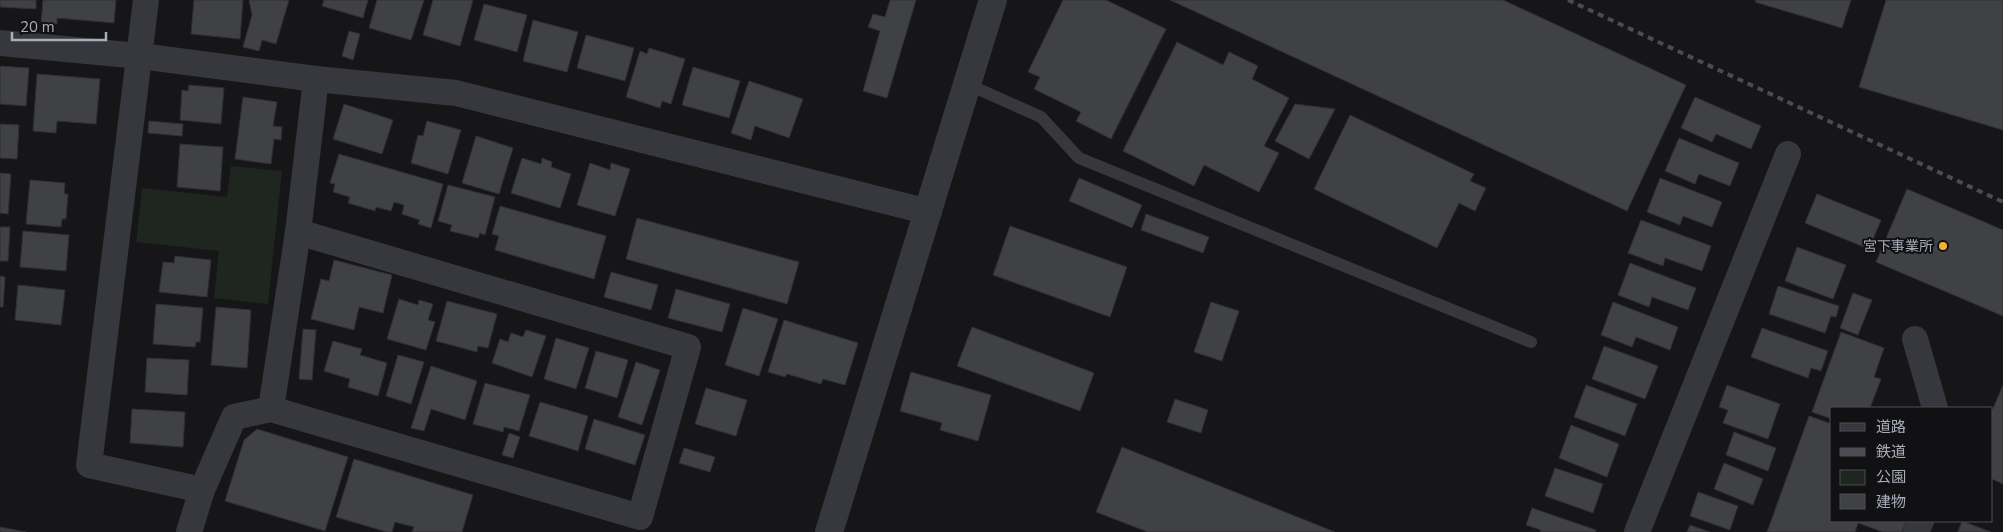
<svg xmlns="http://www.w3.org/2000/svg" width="2003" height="532" font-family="'Nunito Sans','Noto Sans JP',sans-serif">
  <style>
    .green { fill: #1e261f }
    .building { fill: #404145; stroke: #303034 }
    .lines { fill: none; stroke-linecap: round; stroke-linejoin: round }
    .service { stroke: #37383d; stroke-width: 12 }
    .minor { stroke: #37383d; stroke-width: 26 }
    .tertiary { stroke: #37383d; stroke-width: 28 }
    .rail { stroke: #4a4c52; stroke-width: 4; stroke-dasharray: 6 5; stroke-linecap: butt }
    .poi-dot { fill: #f2b134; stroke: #111113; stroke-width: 2 }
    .labels { text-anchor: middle; stroke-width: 4; stroke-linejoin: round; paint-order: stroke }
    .poi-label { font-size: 14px; fill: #a8adb8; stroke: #111113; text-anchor: end }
  </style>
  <rect width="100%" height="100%" fill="#161618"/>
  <path class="green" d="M231 166 282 171 268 304 214 298 219 251 136 242 142 188 227 197Z"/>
  <g class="building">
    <path d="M0 0H36V9L0 7Z"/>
    <path d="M43 0H116L114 23 57 18V24L41 23Z"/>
    <path d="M194 0H243L240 39 191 34Z"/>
    <path d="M249 0H289L276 44 262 40 259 51 243 47 252 15Z"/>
    <path d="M324 0H368L363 18 322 6Z"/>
    <path d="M377 0H424L411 40 369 28Z"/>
    <path d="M433 0H473L460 46 423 35Z"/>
    <path d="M890 0H916L887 98 863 91 880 31 868 27 873 14 885 17Z"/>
    <path d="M1063 0H1106L1166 29 1111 139 1076 121 1081 112 1034 89 1040 77 1028 72Z"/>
    <path d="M1170 0H1503L1686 85 1627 211Z"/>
    <path d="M1756 0H1851L1842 28 1755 2Z"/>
    <path d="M1886 0H2003V130L1859 87Z"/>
    <path d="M484 4 527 15 517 52 474 40Z"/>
    <path d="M533 20 578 32 567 72 523 61Z"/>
    <path d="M349 31 360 34 353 60 342 56Z"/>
    <path d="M586 35 634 48 625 81 577 68Z"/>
    <path d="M1177 42 1223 65 1229 52 1258 66 1252 79 1289 98 1264 146 1279 153 1259 192 1204 165 1194 186 1123 151Z"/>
    <path d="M649 48 685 59 671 104 662 101 660 108 626 97 640 51 647 54Z"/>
    <path d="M0 66 29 68 26 106 0 104Z"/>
    <path d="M693 67 740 81 729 118 682 105Z"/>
    <path d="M37 74 100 79 96 124 57 121 56 133 33 131Z"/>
    <path d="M749 81 803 99 789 138 755 126 751 140 731 133Z"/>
    <path d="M189 85 224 88 221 124 180 120 182 90 188 91Z"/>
    <path d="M243 97 277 102 273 126 282 127 281 140 274 139 271 164 235 159Z"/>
    <path d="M1695 97 1761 126 1751 149 1716 134 1712 142 1681 128Z"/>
    <path d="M344 104 393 120 382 154 333 139Z"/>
    <path d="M1295 104 1335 109 1309 159 1275 141Z"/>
    <path d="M1350 115 1474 174 1470 181 1486 188 1475 211 1459 203 1437 248 1314 189Z"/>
    <path d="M149 121 183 124 182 136 148 133Z"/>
    <path d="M427 121 461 130 448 174 411 163 418 135 423 136Z"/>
    <path d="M0 124 19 125 17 159 0 158Z"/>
    <path d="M476 136 513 148 499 194 462 183Z"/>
    <path d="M1679 138 1739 163 1730 186 1699 174 1695 184 1665 171Z"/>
    <path d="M180 144 223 147 220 191 177 187Z"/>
    <path d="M339 154 443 184 431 228 418 224 420 220 402 214 404 205 394 202 391 211 376 207 375 211 348 203 350 197 333 192 335 184 330 183Z"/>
    <path d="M522 158 541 164 542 158 552 162 551 167 571 174 560 208 511 193Z"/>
    <path d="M590 163 610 170 611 163 630 169 615 216 577 205Z"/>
    <path d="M0 173 11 174 8 214 0 213Z"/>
    <path d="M1079 178 1142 205 1132 228 1069 201Z"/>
    <path d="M1660 178 1722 202 1712 227 1683 216 1680 225 1647 212Z"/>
    <path d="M30 180 65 183 64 194H68L66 219H62L61 227 26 224Z"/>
    <path d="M448 185 495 197 485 235 480 233 478 238 450 231 452 225 438 221Z"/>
    <path d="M1907 189 2003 230V316L1876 262Z"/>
    <path d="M1817 194 1881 220 1869 249 1805 223Z"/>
    <path d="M500 206 606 236 594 279 495 250 499 236 492 234Z"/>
    <path d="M1146 214 1209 237 1203 253 1141 230Z"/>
    <path d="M637 218 799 262 787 304 626 259Z"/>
    <path d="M1641 220 1711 246 1702 271 1665 258 1663 266 1628 253Z"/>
    <path d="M1010 226 1127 267 1110 317 993 275Z"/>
    <path d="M0 227H10L8 261H0Z"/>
    <path d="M23 231 69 235 66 271 20 267Z"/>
    <path d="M1797 247 1846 265 1833 299 1785 281Z"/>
    <path d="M175 256 211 260 207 297 159 292 163 262 174 263Z"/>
    <path d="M334 260 392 275 383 313 359 307 354 330 311 319 321 279 329 281Z"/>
    <path d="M1630 263 1696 288 1688 310 1652 297 1649 307 1618 295Z"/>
    <path d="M611 272 658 285 651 310 604 297Z"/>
    <path d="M0 276 5 277 3 307H0Z"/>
    <path d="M18 285 65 290 61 325 15 320Z"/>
    <path d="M1778 286 1839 306 1836 317 1831 316 1825 333 1769 314Z"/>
    <path d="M676 289 730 304 722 332 668 318Z"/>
    <path d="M1853 293 1872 300 1858 335 1840 328Z"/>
    <path d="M399 299 418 305 419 300 433 304 428 320 435 322 426 350 387 339Z"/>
    <path d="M447 301 497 314 488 348 478 346 477 352 436 341Z"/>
    <path d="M1211 302 1239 311 1222 361 1194 352Z"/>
    <path d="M1613 302 1678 327 1670 350 1636 337 1632 347 1601 335Z"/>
    <path d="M156 304 203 308 200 342H196L195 347 153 344Z"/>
    <path d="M216 307 251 310 247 368 211 365Z"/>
    <path d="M743 308 778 319 759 376 725 365Z"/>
    <path d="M784 320 858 343 845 385 823 379 821 384 787 374 785 377 768 372Z"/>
    <path d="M972 327 1094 373 1080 411 957 366Z"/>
    <path d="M1762 328 1828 351 1821 371 1811 368 1808 378 1751 357Z"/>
    <path d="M303 329 316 330 312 380 299 379Z"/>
    <path d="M526 330 546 336 532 377 492 363 500 339 508 342 511 333 523 337Z"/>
    <path d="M1841 332 1884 348 1874 377 1881 379 1870 408H1832V419L1812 412Z"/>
    <path d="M556 338 589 348 576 389 544 379Z"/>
    <path d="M333 341 362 349 360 355 387 363 378 396 348 387 350 379 324 371Z"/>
    <path d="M1604 346 1658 366 1645 399 1592 379Z"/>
    <path d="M596 351 628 360 617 398 585 388Z"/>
    <path d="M398 355 424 362 411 404 386 396Z"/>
    <path d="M147 358 189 360 187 395 145 392Z"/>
    <path d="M636 362 660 370 642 425 618 417Z"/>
    <path d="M431 366 477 381 465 420 431 409 424 431 411 428Z"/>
    <path d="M911 372 991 395 978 441 940 430 942 423 900 411Z"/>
    <path d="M485 383 530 395 519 431 504 427 503 432 473 424Z"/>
    <path d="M1586 385 1637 404 1625 436 1574 417Z"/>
    <path d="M1727 385 1780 404 1768 439 1723 423 1728 410 1719 407Z"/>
    <path d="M2003 385V484L1992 479V411Z"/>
    <path d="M706 388 747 400 736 436 695 424Z"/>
    <path d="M1175 399 1208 410 1201 433 1167 422Z"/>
    <path d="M540 402 588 416 578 451 529 436Z"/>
    <path d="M132 409 185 412 183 447 130 443Z"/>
    <path d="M1809 416 1832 424V521H1906L1902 532H1883L1858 523 1855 532H1767Z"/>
    <path d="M594 419 645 435 635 465 585 449Z"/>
    <path d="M1571 425 1619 444 1607 477 1559 458Z"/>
    <path d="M257 429 348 457 325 531 225 501 244 440Z"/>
    <path d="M1734 432 1776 448 1768 471 1726 455Z"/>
    <path d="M509 433 520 437 513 458 502 455Z"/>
    <path d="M1122 447 1335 532H1148L1096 512Z"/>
    <path d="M684 448 715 457 710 472 679 463Z"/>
    <path d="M354 459 473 495 462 532H412L414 527 395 522 392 532H387L336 517Z"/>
    <path d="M1724 463 1763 479 1753 505 1714 489Z"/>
    <path d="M1555 468 1603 484 1593 513 1545 496Z"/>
    <path d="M1698 492 1738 506 1730 530 1690 516Z"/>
    <path d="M1532 508 1596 530 1595 532H1540L1541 530 1526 525Z"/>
    <path d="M1962 521 1991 532H1958Z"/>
    <path d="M1690 525 1710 532H1687Z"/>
    <path d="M0 527 26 532H0Z"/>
  </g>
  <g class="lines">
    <path class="service" d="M967 84 1041 117 1079 158 1531 342"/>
    <g class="minor">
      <path d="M146 0 89 465 202 490"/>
      <path d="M0 43 140 56 316 79 456 93 929 212"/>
      <path d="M1915 339 1935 408"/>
      <path d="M271 409 298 232 316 79"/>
      <path d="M189 532 202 490 234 417 271 409 640 517 688 347 298 232"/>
      <path d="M1637 532 1788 154"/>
      <path d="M1916 532 1921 521"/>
    </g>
    <path class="tertiary" d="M829 532 993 0"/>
    <path class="rail" d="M1568 0 2003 202"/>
  </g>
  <circle class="poi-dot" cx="1943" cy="246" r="5"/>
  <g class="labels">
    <g class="poi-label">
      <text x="1933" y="251">宮下事業所</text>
    </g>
  </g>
  <rect x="1830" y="407" width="162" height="115" fill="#111113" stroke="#4d4f55"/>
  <rect x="1840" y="423" width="25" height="8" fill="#37383d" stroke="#4d4f55"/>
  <text x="1876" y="432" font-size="15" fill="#a8adb8">道路</text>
  <rect x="1840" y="448" width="25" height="8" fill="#4a4c52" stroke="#4d4f55"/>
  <text x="1876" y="457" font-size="15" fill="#a8adb8">鉄道</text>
  <rect x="1840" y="470" width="25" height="15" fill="#1e261f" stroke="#4d4f55"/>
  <text x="1876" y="482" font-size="15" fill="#a8adb8">公園</text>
  <rect x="1840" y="494" width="25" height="15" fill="#404145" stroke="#4d4f55"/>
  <text x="1876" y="507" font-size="15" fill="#a8adb8">建物</text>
  <path d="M12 32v8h94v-8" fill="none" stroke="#a8adb8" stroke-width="2.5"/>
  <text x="20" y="32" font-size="15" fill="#a8adb8" stroke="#111113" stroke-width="4" paint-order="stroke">20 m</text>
</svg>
